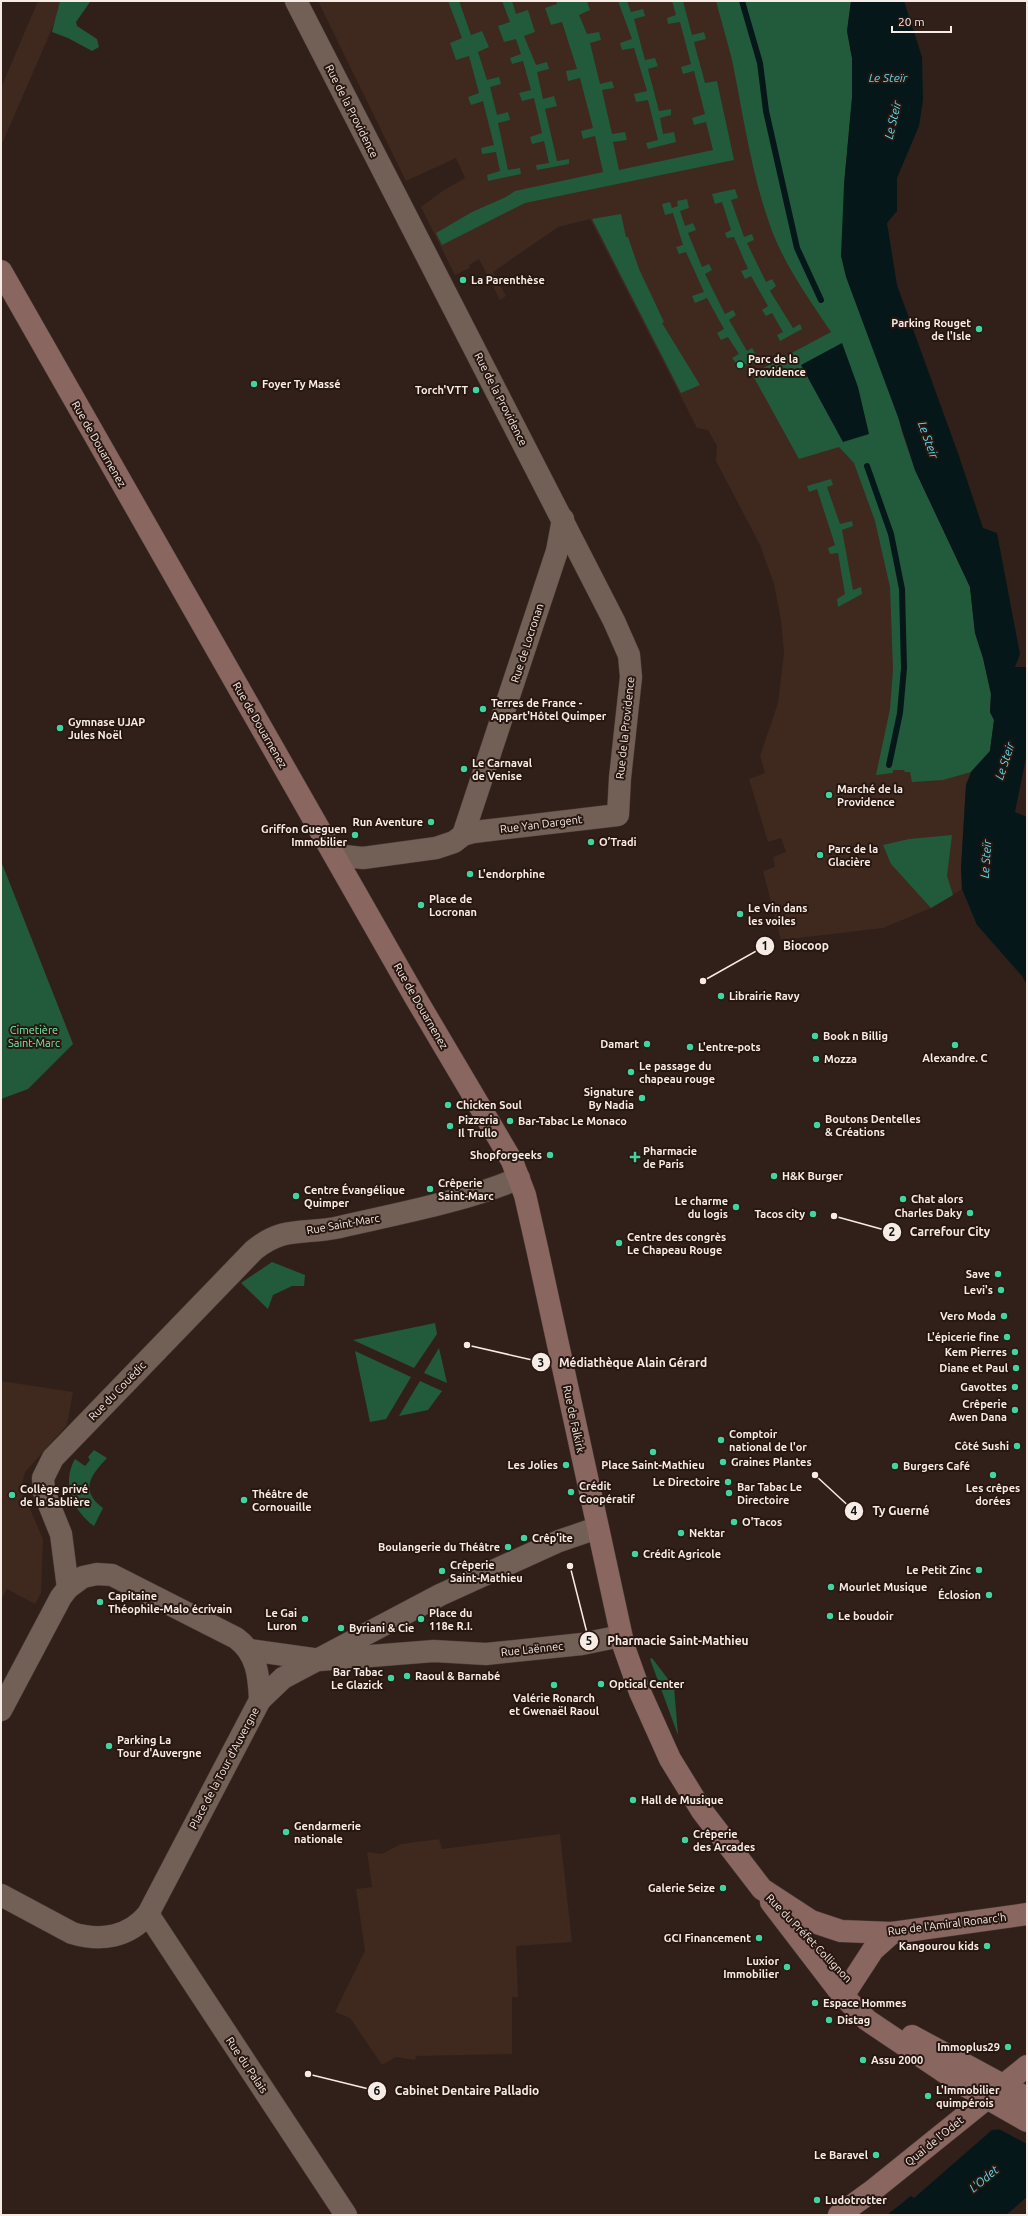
<svg xmlns="http://www.w3.org/2000/svg" width="1028" height="2216" font-family="Ubuntu,sans-serif">
  <style>
    .built { fill: #3f281e }
    .green { fill: #225a3c }
    .water { fill: #061719 }
    .pier { fill: #312019 }
    .lines { fill: none; stroke-linecap: round; stroke-linejoin: round }
    .stream { stroke: #061719; stroke-width: 6 }
    .tertiary-casing { stroke: #493c36; stroke-width: 23 }
    .secondary-casing { stroke: #493c36; stroke-width: 23 }
    .tertiary { stroke: #725f56; stroke-width: 22 }
    .secondary { stroke: #896660; stroke-width: 22 }
    .poi-dot { fill: #41d4a1; stroke: #271710; stroke-width: 1.5 }
    .labels { text-anchor: middle; stroke-width: 4; stroke-linejoin: round; paint-order: stroke }
    .street-label { font-size: 11px; fill: #f7ebe6; stroke: #271710 }
    .poi-label { font-size: 11px; font-weight: bold; fill: #f7ebe6; stroke: #271710; text-anchor: start }
    .park-label { font-size: 11px; fill: #74edaa; stroke: #271710 }
    .water-label { font-size: 12px; font-style: italic; fill: #59dcef; stroke: #271710 }
    .leader { fill: none; stroke: #f7ebe6; stroke-width: 1.5 }
    .callout-dot { fill: #f7ebe6; stroke: #271710; stroke-width: 1.5 }
    .mark-label { font-size: 12px; text-anchor: middle; font-weight: bold; fill: #111 }
    .callout-label { font-size: 12px; text-anchor: middle; font-weight: bold; fill: #f7ebe6; stroke: #271710; stroke-width: 4; stroke-linejoin: round; paint-order: stroke }
  </style>
  <rect width="100%" height="100%" fill="#312019"/>
  <g class="built">
    <path d="M38 1H64L1 146V88Z"/>
    <path d="M318 1H851L841 256 846 277 898 417 915 470 943 530 983 658 991 694 990 712 994 720 966 785 961 868 962 889 931 908 883 928 781 940 763 871 775 867 773 857 786 852 781 838 768 842 749 779 765 773 760 756 778 703 784 653 781 620 774 584 760 545 716 461 717 446 708 430 697 428 590 219 558 227 493 272 506 296 500 300 479 259 469 265 470 268 455 275 421 207 444 190 465 178 456 158 406 181Z"/>
    <path d="M1 1381 73 1392 67 1425 25 1472 21 1488 43 1539 41 1593 35 1604 7 1589 1 1600Z"/>
    <path d="M560 1834 572 1942 516 1946 518 1997H512V2054L416 2056 415 2060 396 2057 382 2065 350 2018 335 2012 365 1951 356 1889 372 1887 367 1852 382 1854 401 1844 439 1839 442 1849Z"/>
  </g>
  <g class="green">
    <path d="M60 1 90 2 76 22 77 26 97 39 99 47 92 51 68 38 52 32Z"/>
    <path d="M448 1H459L471 35 482 31 489 47 478 52 487 80 499 77 501 84 490 87 497 115 508 112 510 120 498 123 508 170 520 168 521 174 488 181 487 175 500 171 496 152 482 154 481 148 494 145 483 101 471 105 468 97 479 93 469 56 456 60 450 43 462 38Z"/>
    <path d="M502 1H512L516 14 528 10 535 32 524 36 536 65 547 62 549 69 537 72 543 99 554 96 557 106 545 109 557 161 569 159V164L537 170 536 165 549 163 544 141 532 144 530 137 542 133 534 98 522 101 519 93 531 90 523 61 512 64 510 58 521 54 516 39 504 42 498 26 510 22Z"/>
    <path d="M556 1H587L590 10 579 15 587 34 599 32 601 40 590 43 600 84 612 81 614 88 602 90 612 134 625 132 627 140 613 142 619 170 713 150 706 122 694 125 692 118 705 114 694 71 683 74 681 67 691 64 680 22 668 24 667 18 676 15 672 1H683L692 35 704 32 706 39 694 42 705 83 717 81 734 160 525 203 442 245 436 233 472 212 506 197 515 191 603 172 595 136 583 139 581 131 593 128 580 78 568 81 566 71 577 69 562 22 551 25 545 8 557 4Z"/>
    <path d="M618 1H627L631 12 643 9 645 16 634 19 645 60 655 58 658 66 648 69 659 111 671 109V115L660 118 663 134 674 132 676 142 648 149 646 143 658 140 648 100 636 102 634 94 647 91 634 48 622 50 620 43 632 39Z"/>
    <path d="M716 1H851L847 31 852 58V98L844 185 902 432 915 470 970 587 975 633 983 658 991 694 990 712 994 720 990 751 971 772 943 780 912 782 910 772H905L904 770H893V773L876 775 890 709 893 669 890 587 875 521 854 463 839 447 799 459 752 374 831 332C811 302 788 270 774 236 752 180 744 118 732 60 727 40 721 20 716 1Z"/>
    <path d="M735 189 738 198 731 200 744 237 752 234 754 240 747 243 766 282 772 279 776 286 770 291 793 328 800 324 802 329 780 341 777 335 783 332 772 313 766 316 762 310 768 306 751 276 745 279 741 271 748 269 734 237 727 238 725 233 731 230 722 202 715 204 712 194Z"/>
    <path d="M687 199 689 208 680 211 685 226 693 223 696 230 688 233 702 267 709 264 712 270 705 274 725 314 733 310 736 315 729 320 747 351 752 348 755 353 752 365 736 363 732 358 739 354 728 337 721 340 717 333 724 329 707 298 695 303 692 296 704 292 686 252 679 254 676 247 683 245 673 213 665 215 662 204 670 202 672 208 678 206 677 201Z"/>
    <path d="M621 214 626 237H628L639 269 664 322 662 323 700 385 681 393 592 219Z"/>
    <path d="M831 479 833 485 827 487 840 524 852 521 853 526 842 530 853 590 861 587 862 594 838 607 837 599 845 594 838 553 830 554 828 548 835 545 817 489 809 492 807 486Z"/>
    <path d="M952 835 947 876 953 895 931 908 891 864 883 845 909 839Z"/>
    <path d="M1 861 73 1044 28 1089 1 1099Z"/>
    <path d="M272 1262 305 1275 304 1286H292L273 1295 268 1309 241 1283Z"/>
    <path d="M435 1323 437 1334 414 1368 353 1340Z"/>
    <path d="M439 1348 447 1383 424 1373Z"/>
    <path d="M355 1351 411 1377 386 1419 370 1422Z"/>
    <path d="M420 1381 442 1391 428 1410 399 1416Z"/>
    <path d="M94 1450 107 1458C91 1475 79 1490 103 1508L94 1526C73 1511 61 1483 75 1459L85 1466 90 1460 88 1457Z"/>
    <path d="M652 1658 674 1687 678 1735 650 1659Z"/>
  </g>
  <g class="water">
    <path d="M851 1H904L922 57 923 100 919 126 897 178V211L887 223 897 285 959 456 983 528 997 533 1020 654 1015 667H1027V753L1015 812 1027 817V985L1022 976 977 925 962 889 961 868 966 785 971 772 990 751 994 720 990 712 991 694 983 658 975 633 970 587 915 470 898 417 846 277 841 256 844 185 852 98V58L847 31Z"/>
    <path d="M842 343 858 387 869 434 843 442 801 365Z"/>
    <path d="M1005 2129 1027 2141V2197L1006 2215H887L911 2196 914 2198 992 2130Z"/>
  </g>
  <path class="pier" d="M1005 2127 1027 2139V2144L997 2128Z"/>
  <g class="lines">
    <g class="stream">
      <path d="M742 1 760 63 766 111 797 248 821 300"/>
      <path d="M867 466 891 534 902 589 904 668 900 713 889 765"/>
    </g>
    <defs>
      <g id="tertiary">
        <path d="M296 1 614 621 629 655 631 677 620 778 618 815 474 832 463 835 454 842 436 848 363 858 335 855"/>
        <path d="M463 835 557 551 563 519"/>
        <path d="M68 1588 61 1534 44 1492 43 1478 53 1458 254 1250C285 1225 304 1235 340 1227 396 1214 467 1201 519 1178"/>
        <path d="M249 1650 320 1660 434 1651 486 1654 582 1644 621 1636"/>
        <path d="M260 1700 283 1678 440 1595 559 1541 597 1528"/>
        <path d="M1 1710 61 1597 68 1588 83 1577 97 1574 112 1575 236 1638C257 1653 259 1676 260 1700L148 1914C129 1937 101 1942 72 1933L1 1895"/>
        <path d="M148 1914 346 2215"/>
      </g>
      <g id="secondary">
        <path d="M1 271 415 997 512 1161 525 1195 537 1248 624 1647 640 1692 670 1759 702 1811 762 1889 811 1921 841 1931 892 1933 1027 1914"/>
        <path d="M771 1902 843 1996 867 2020 962 2084 1027 2121"/>
        <path d="M843 1996 873 1950 892 1933"/>
        <path d="M912 2036 1027 2098"/>
        <path d="M839 2215 872 2191 1027 2066"/>
      </g>
    </defs>
    <use href="#tertiary" class="tertiary-casing"/>
    <use href="#secondary" class="secondary-casing"/>
    <use href="#tertiary" class="tertiary"/>
    <use href="#secondary" class="secondary"/>
  </g>
  <g class="poi-dot">
    <circle cx="463" cy="280" r="4"/>
    <circle cx="979" cy="329" r="4"/>
    <circle cx="740" cy="365" r="4"/>
    <circle cx="254" cy="384" r="4"/>
    <circle cx="476" cy="390" r="4"/>
    <circle cx="483" cy="709" r="4"/>
    <circle cx="60" cy="728" r="4"/>
    <circle cx="464" cy="769" r="4"/>
    <circle cx="829" cy="795" r="4"/>
    <circle cx="431" cy="822" r="4"/>
    <circle cx="355" cy="835" r="4"/>
    <circle cx="591" cy="842" r="4"/>
    <circle cx="820" cy="855" r="4"/>
    <circle cx="470" cy="874" r="4"/>
    <circle cx="421" cy="905" r="4"/>
    <circle cx="740" cy="914" r="4"/>
    <circle cx="721" cy="996" r="4"/>
    <circle cx="815" cy="1036" r="4"/>
    <circle cx="647" cy="1044" r="4"/>
    <circle cx="955" cy="1045" r="4"/>
    <circle cx="690" cy="1047" r="4"/>
    <circle cx="816" cy="1059" r="4"/>
    <circle cx="631" cy="1072" r="4"/>
    <circle cx="642" cy="1098" r="4"/>
    <circle cx="448" cy="1105" r="4"/>
    <circle cx="510" cy="1121" r="4"/>
    <circle cx="817" cy="1125" r="4"/>
    <circle cx="450" cy="1126" r="4"/>
    <circle cx="550" cy="1155" r="4"/>
    <path d="M633 1151h4v4h4v4h-4v4h-4v-4h-4v-4h4z"/>
    <circle cx="774" cy="1176" r="4"/>
    <circle cx="430" cy="1189" r="4"/>
    <circle cx="296" cy="1196" r="4"/>
    <circle cx="903" cy="1199" r="4"/>
    <circle cx="736" cy="1207" r="4"/>
    <circle cx="970" cy="1213" r="4"/>
    <circle cx="813" cy="1214" r="4"/>
    <circle cx="619" cy="1243" r="4"/>
    <circle cx="998" cy="1274" r="4"/>
    <circle cx="1001" cy="1290" r="4"/>
    <circle cx="1004" cy="1316" r="4"/>
    <circle cx="1007" cy="1337" r="4"/>
    <circle cx="1015" cy="1352" r="4"/>
    <circle cx="1016" cy="1368" r="4"/>
    <circle cx="1015" cy="1387" r="4"/>
    <circle cx="1015" cy="1410" r="4"/>
    <circle cx="721" cy="1440" r="4"/>
    <circle cx="1017" cy="1446" r="4"/>
    <circle cx="653" cy="1452" r="4"/>
    <circle cx="723" cy="1462" r="4"/>
    <circle cx="566" cy="1465" r="4"/>
    <circle cx="895" cy="1466" r="4"/>
    <circle cx="993" cy="1475" r="4"/>
    <circle cx="728" cy="1482" r="4"/>
    <circle cx="571" cy="1492" r="4"/>
    <circle cx="729" cy="1493" r="4"/>
    <circle cx="12" cy="1495" r="4"/>
    <circle cx="244" cy="1500" r="4"/>
    <circle cx="734" cy="1522" r="4"/>
    <circle cx="681" cy="1533" r="4"/>
    <circle cx="524" cy="1538" r="4"/>
    <circle cx="508" cy="1547" r="4"/>
    <circle cx="635" cy="1554" r="4"/>
    <circle cx="979" cy="1570" r="4"/>
    <circle cx="442" cy="1571" r="4"/>
    <circle cx="831" cy="1587" r="4"/>
    <circle cx="989" cy="1595" r="4"/>
    <circle cx="100" cy="1602" r="4"/>
    <circle cx="830" cy="1616" r="4"/>
    <circle cx="305" cy="1619" r="4"/>
    <circle cx="421" cy="1619" r="4"/>
    <circle cx="341" cy="1628" r="4"/>
    <circle cx="407" cy="1676" r="4"/>
    <circle cx="391" cy="1678" r="4"/>
    <circle cx="601" cy="1684" r="4"/>
    <circle cx="554" cy="1685" r="4"/>
    <circle cx="109" cy="1746" r="4"/>
    <circle cx="633" cy="1800" r="4"/>
    <circle cx="286" cy="1832" r="4"/>
    <circle cx="685" cy="1840" r="4"/>
    <circle cx="723" cy="1888" r="4"/>
    <circle cx="759" cy="1938" r="4"/>
    <circle cx="987" cy="1946" r="4"/>
    <circle cx="787" cy="1967" r="4"/>
    <circle cx="815" cy="2003" r="4"/>
    <circle cx="829" cy="2020" r="4"/>
    <circle cx="1008" cy="2047" r="4"/>
    <circle cx="863" cy="2060" r="4"/>
    <circle cx="928" cy="2096" r="4"/>
    <circle cx="876" cy="2155" r="4"/>
    <circle cx="817" cy="2200" r="4"/>
  </g>
  <g class="labels">
    <g class="street-label">
      <text transform="translate(352 111) rotate(63)" y="4">Rue de la Providence</text>
      <text transform="translate(501 399) rotate(63)" y="4">Rue de la Providence</text>
      <text transform="translate(99 444) rotate(60)" y="4">Rue de Douarnenez</text>
      <text transform="translate(527 643) rotate(-72)" y="4">Rue de Locronan</text>
      <text transform="translate(260 725) rotate(60)" y="4">Rue de Douarnenez</text>
      <text transform="translate(625 728) rotate(-84)" y="4">Rue de la Providence</text>
      <text transform="translate(541 824) rotate(-7)" y="4">Rue Yan Dargent</text>
      <text transform="translate(421 1006) rotate(60)" y="4">Rue de Douarnenez</text>
      <text transform="translate(343 1224) rotate(-10)" y="4">Rue Saint-Marc</text>
      <text transform="translate(117 1391) rotate(-46)" y="4">Rue du Couëdic</text>
      <text transform="translate(574 1419) rotate(78)" y="4">Rue de Falkirk</text>
      <text transform="translate(532 1649) rotate(-6)" y="4">Rue Laënnec</text>
      <text transform="translate(224 1768) rotate(-62)" y="4">Place de la Tour d'Auvergne</text>
      <text transform="translate(947 1924) rotate(-7)" y="4">Rue de l'Amiral Ronarc'h</text>
      <text transform="translate(809 1938) rotate(46)" y="4">Rue du Préfet Collignon</text>
      <text transform="translate(247 2065) rotate(56)" y="4">Rue du Palais</text>
      <text transform="translate(934 2141) rotate(-39)" y="4">Quai de l'Odet</text>
    </g>
    <g class="poi-label">
      <text x="471" y="284">La Parenthèse</text>
      <text x="971" y="327" text-anchor="end">Parking Rouget<tspan x="971" dy="13">de l'Isle</tspan></text>
      <text x="748" y="363">Parc de la<tspan x="748" dy="13">Providence</tspan></text>
      <text x="262" y="388">Foyer Ty Massé</text>
      <text x="468" y="394" text-anchor="end">Torch'VTT</text>
      <text x="491" y="707">Terres de France -<tspan x="491" dy="13">Appart'Hôtel Quimper</tspan></text>
      <text x="68" y="726">Gymnase UJAP<tspan x="68" dy="13">Jules Noël</tspan></text>
      <text x="472" y="767">Le Carnaval<tspan x="472" dy="13">de Venise</tspan></text>
      <text x="837" y="793">Marché de la<tspan x="837" dy="13">Providence</tspan></text>
      <text x="423" y="826" text-anchor="end">Run Aventure</text>
      <text x="347" y="833" text-anchor="end">Griffon Gueguen<tspan x="347" dy="13">Immobilier</tspan></text>
      <text x="599" y="846">O’Tradi</text>
      <text x="828" y="853">Parc de la<tspan x="828" dy="13">Glacière</tspan></text>
      <text x="478" y="878">L'endorphine</text>
      <text x="429" y="903">Place de<tspan x="429" dy="13">Locronan</tspan></text>
      <text x="748" y="912">Le Vin dans<tspan x="748" dy="13">les voiles</tspan></text>
      <text x="729" y="1000">Librairie Ravy</text>
      <text x="823" y="1040">Book n Billig</text>
      <text x="639" y="1048" text-anchor="end">Damart</text>
      <text x="698" y="1051">L'entre-pots</text>
      <text x="955" y="1062" text-anchor="middle">Alexandre. C</text>
      <text x="824" y="1063">Mozza</text>
      <text x="639" y="1070">Le passage du<tspan x="639" dy="13">chapeau rouge</tspan></text>
      <text x="634" y="1096" text-anchor="end">Signature<tspan x="634" dy="13">By Nadia</tspan></text>
      <text x="456" y="1109">Chicken Soul</text>
      <text x="825" y="1123">Boutons Dentelles<tspan x="825" dy="13">&amp; Créations</tspan></text>
      <text x="458" y="1124">Pizzeria<tspan x="458" dy="13">Il Trullo</tspan></text>
      <text x="518" y="1125">Bar-Tabac Le Monaco</text>
      <text x="643" y="1155">Pharmacie<tspan x="643" dy="13">de Paris</tspan></text>
      <text x="542" y="1159" text-anchor="end">Shopforgeeks</text>
      <text x="782" y="1180">H&amp;K Burger</text>
      <text x="438" y="1187">Crêperie<tspan x="438" dy="13">Saint-Marc</tspan></text>
      <text x="304" y="1194">Centre Évangélique<tspan x="304" dy="13">Quimper</tspan></text>
      <text x="911" y="1203">Chat alors</text>
      <text x="728" y="1205" text-anchor="end">Le charme<tspan x="728" dy="13">du logis</tspan></text>
      <text x="962" y="1217" text-anchor="end">Charles Daky</text>
      <text x="805" y="1218" text-anchor="end">Tacos city</text>
      <text x="627" y="1241">Centre des congrès<tspan x="627" dy="13">Le Chapeau Rouge</tspan></text>
      <text x="990" y="1278" text-anchor="end">Save</text>
      <text x="993" y="1294" text-anchor="end">Levi's</text>
      <text x="996" y="1320" text-anchor="end">Vero Moda</text>
      <text x="999" y="1341" text-anchor="end">L'épicerie fine</text>
      <text x="1007" y="1356" text-anchor="end">Kem Pierres</text>
      <text x="1008" y="1372" text-anchor="end">Diane et Paul</text>
      <text x="1007" y="1391" text-anchor="end">Gavottes</text>
      <text x="1007" y="1408" text-anchor="end">Crêperie<tspan x="1007" dy="13">Awen Dana</tspan></text>
      <text x="729" y="1438">Comptoir<tspan x="729" dy="13">national de l'or</tspan></text>
      <text x="1009" y="1450" text-anchor="end">Côté Sushi</text>
      <text x="731" y="1466">Graines Plantes</text>
      <text x="558" y="1469" text-anchor="end">Les Jolies</text>
      <text x="653" y="1469" text-anchor="middle">Place Saint-Mathieu</text>
      <text x="903" y="1470">Burgers Café</text>
      <text x="720" y="1486" text-anchor="end">Le Directoire</text>
      <text x="579" y="1490">Crédit<tspan x="579" dy="13">Coopératif</tspan></text>
      <text x="737" y="1491">Bar Tabac Le<tspan x="737" dy="13">Directoire</tspan></text>
      <text x="993" y="1492" text-anchor="middle">Les crêpes<tspan x="993" dy="13">dorées</tspan></text>
      <text x="20" y="1493">Collège privé<tspan x="20" dy="13">de la Sablière</tspan></text>
      <text x="252" y="1498">Théâtre de<tspan x="252" dy="13">Cornouaille</tspan></text>
      <text x="742" y="1526">O'Tacos</text>
      <text x="689" y="1537">Nektar</text>
      <text x="532" y="1542">Crêp'ite</text>
      <text x="500" y="1551" text-anchor="end">Boulangerie du Théâtre</text>
      <text x="643" y="1558">Crédit Agricole</text>
      <text x="450" y="1569">Crêperie<tspan x="450" dy="13">Saint-Mathieu</tspan></text>
      <text x="971" y="1574" text-anchor="end">Le Petit Zinc</text>
      <text x="839" y="1591">Mourlet Musique</text>
      <text x="981" y="1599" text-anchor="end">Éclosion</text>
      <text x="108" y="1600">Capitaine<tspan x="108" dy="13">Théophile-Malo écrivain</tspan></text>
      <text x="297" y="1617" text-anchor="end">Le Gai<tspan x="297" dy="13">Luron</tspan></text>
      <text x="429" y="1617">Place du<tspan x="429" dy="13">118e R.I.</tspan></text>
      <text x="838" y="1620">Le boudoir</text>
      <text x="349" y="1632">Byriani &amp; Cie</text>
      <text x="383" y="1676" text-anchor="end">Bar Tabac<tspan x="383" dy="13">Le Glazick</tspan></text>
      <text x="415" y="1680">Raoul &amp; Barnabé</text>
      <text x="609" y="1688">Optical Center</text>
      <text x="554" y="1702" text-anchor="middle">Valérie Ronarch<tspan x="554" dy="13">et Gwenaël Raoul</tspan></text>
      <text x="117" y="1744">Parking La<tspan x="117" dy="13">Tour d'Auvergne</tspan></text>
      <text x="641" y="1804">Hall de Musique</text>
      <text x="294" y="1830">Gendarmerie<tspan x="294" dy="13">nationale</tspan></text>
      <text x="693" y="1838">Crêperie<tspan x="693" dy="13">des Arcades</tspan></text>
      <text x="715" y="1892" text-anchor="end">Galerie Seize</text>
      <text x="751" y="1942" text-anchor="end">GCI Financement</text>
      <text x="979" y="1950" text-anchor="end">Kangourou kids</text>
      <text x="779" y="1965" text-anchor="end">Luxior<tspan x="779" dy="13">Immobilier</tspan></text>
      <text x="823" y="2007">Espace Hommes</text>
      <text x="837" y="2024">Distag</text>
      <text x="1000" y="2051" text-anchor="end">Immoplus29</text>
      <text x="871" y="2064">Assu 2000</text>
      <text x="936" y="2094">L'Immobilier<tspan x="936" dy="13">quimpérois</tspan></text>
      <text x="868" y="2159" text-anchor="end">Le Baravel</text>
      <text x="825" y="2204">Ludotrotter</text>
    </g>
    <g class="park-label">
      <text x="34" y="1034">Cimetière<tspan x="34" dy="13">Saint-Marc</tspan></text>
    </g>
    <g class="water-label">
      <text x="888" y="82">Le Steïr</text>
      <text transform="translate(893 120) rotate(-77)" y="4">Le Steir</text>
      <text transform="translate(928 440) rotate(70)" y="4">Le Steir</text>
      <text transform="translate(1005 761) rotate(-72)" y="4">Le Steir</text>
      <text transform="translate(986 859) rotate(-86)" y="4">Le Steïr</text>
      <text transform="translate(984 2179) rotate(-40)" y="4">L'Odet</text>
    </g>
  </g>
  <path class="leader" d="M703 981L765 946M834 1216L892 1232M467 1345L541 1362M815 1475L854 1511M570 1566L589 1641M308 2074L377 2091"/>
  <g class="callout-dot">
    <circle cx="703" cy="981" r="4"/>
    <circle cx="834" cy="1216" r="4"/>
    <circle cx="467" cy="1345" r="4"/>
    <circle cx="815" cy="1475" r="4"/>
    <circle cx="570" cy="1566" r="4"/>
    <circle cx="308" cy="2074" r="4"/>
    <circle cx="765" cy="946" r="10"/>
    <circle cx="892" cy="1232" r="10"/>
    <circle cx="541" cy="1362" r="10"/>
    <circle cx="854" cy="1511" r="10"/>
    <circle cx="589" cy="1641" r="10"/>
    <circle cx="377" cy="2091" r="10"/>
  </g>
  <g class="mark-label">
    <text x="765" y="950">1</text>
    <text x="892" y="1236">2</text>
    <text x="541" y="1367">3</text>
    <text x="854" y="1515">4</text>
    <text x="589" y="1645">5</text>
    <text x="377" y="2095">6</text>
  </g>
  <g class="callout-label">
    <text x="806" y="950">Biocoop</text>
    <text x="950" y="1236">Carrefour City</text>
    <text x="633" y="1367">Médiathèque Alain Gérard</text>
    <text x="901" y="1515">Ty Guerné</text>
    <text x="678" y="1645">Pharmacie Saint-Mathieu</text>
    <text x="467" y="2095">Cabinet Dentaire Palladio</text>
  </g>
  <rect width="1028" height="2216" fill="none" stroke="#f7ebe6" stroke-width="4"/>
  <path d="M892 26v6h59v-6" fill="none" stroke="#f7ebe6" stroke-width="2"/>
  <text x="898" y="26" font-size="12" fill="#f7ebe6" stroke="#271710" stroke-width="3" paint-order="stroke">20 m</text>
</svg>
